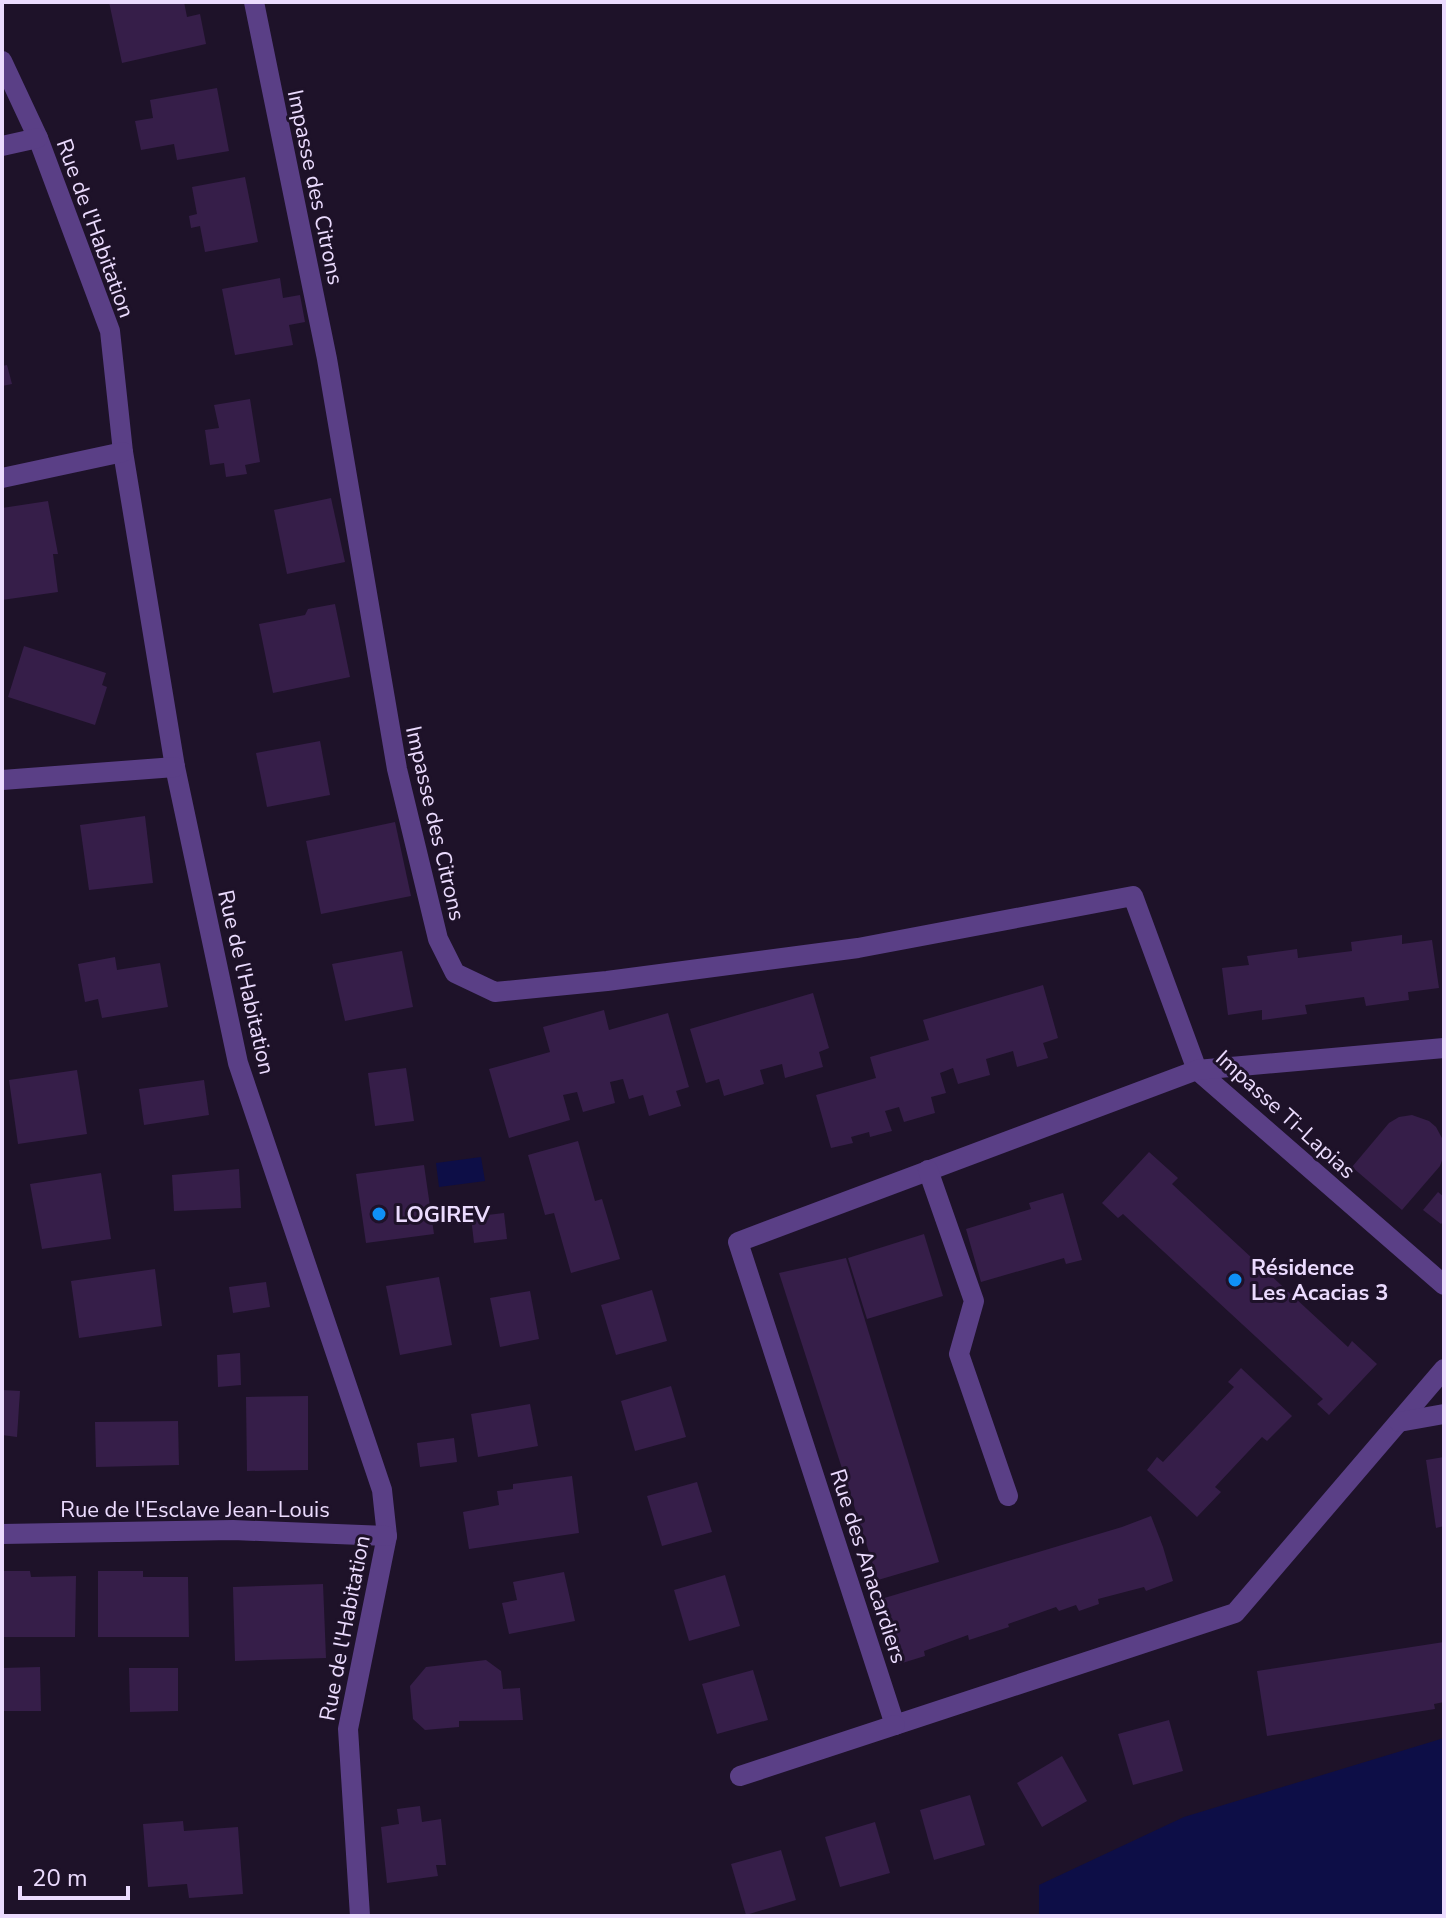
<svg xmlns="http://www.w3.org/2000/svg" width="1446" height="1918" font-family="'Nunito Sans',sans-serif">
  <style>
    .water { fill: #0d0e47 }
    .building { fill: #361e49 }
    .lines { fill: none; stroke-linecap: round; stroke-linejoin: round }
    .minor { stroke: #5a3f86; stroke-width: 20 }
    .poi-dot { fill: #0f90f6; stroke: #1e1229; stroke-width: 3 }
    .labels { text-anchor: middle; stroke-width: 6; stroke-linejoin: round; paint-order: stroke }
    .street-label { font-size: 22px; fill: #ebdbfe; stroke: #1e1229 }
    .poi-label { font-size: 22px; font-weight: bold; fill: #ebdbfe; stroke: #1e1229; text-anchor: start }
  </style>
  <rect width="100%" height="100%" fill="#1e1229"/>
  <g class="water">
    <path d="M481 1157 485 1181 439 1187 436 1163Z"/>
    <path d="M1444 1738V1916H1039V1885L1184 1817Z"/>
  </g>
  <g class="building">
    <path d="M109 2H184L187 17 200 14 206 44 122 63Z"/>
    <path d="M217 88 229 151 177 160 174 144 141 150 135 121 153 118 150 100Z"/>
    <path d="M245 177 258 242 205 252 200 226 191 228 189 216 197 214 192 187Z"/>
    <path d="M280 278 283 298 300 295 305 322 289 325 293 345 235 355 222 289Z"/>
    <path d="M7 365 12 384 2 386V366Z"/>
    <path d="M250 399 260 462 245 465 247 474 226 477 224 463 210 465 205 430 219 428 214 405Z"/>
    <path d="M331 498 345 562 287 574 274 510Z"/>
    <path d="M48 501 58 554H53L58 592 2 600V508Z"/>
    <path d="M335 604 350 677 273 693 259 624 305 615 308 609Z"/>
    <path d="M24 646 106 673 102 685 107 687 95 725 8 697Z"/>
    <path d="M320 741 330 795 267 807 256 753Z"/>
    <path d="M145 816 153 883 89 890 80 825Z"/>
    <path d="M395 822 411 896 321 914 306 841Z"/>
    <path d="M1402 935V944L1432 940 1439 988 1408 992 1409 1000 1366 1006 1364 997 1305 1005 1307 1014 1262 1020V1010L1228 1015 1222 968 1249 965 1247 956 1297 949 1298 958 1352 951 1351 942Z"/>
    <path d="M402 951 413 1007 345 1021 332 964Z"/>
    <path d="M115 957 117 970 160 963 168 1007 102 1018 98 999 85 1002 78 964Z"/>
    <path d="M1043 985 1058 1038 1043 1043 1048 1058 1017 1067 1013 1051 986 1059 990 1075 958 1084 953 1068 940 1073 946 1093 931 1097 935 1113 904 1122 899 1107 885 1111 892 1131 870 1137 869 1132 851 1137 853 1143 831 1148 816 1095 876 1078 870 1057 929 1040 923 1020Z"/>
    <path d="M813 993 829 1048 819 1052 823 1067 785 1078 782 1064 760 1070 764 1084 724 1096 719 1079 706 1083 690 1029Z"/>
    <path d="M604 1010 609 1030 668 1013 689 1087 676 1091 681 1106 649 1116 643 1095 629 1099 623 1079 610 1082 615 1103 583 1112 577 1092 563 1095 570 1120 509 1138 489 1069 550 1052 543 1027Z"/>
    <path d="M406 1068 414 1121 375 1126 368 1073Z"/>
    <path d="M77 1070 87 1134 18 1144 9 1080Z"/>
    <path d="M204 1080 209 1115 144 1125 139 1089Z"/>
    <path d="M1412 1115 1429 1121 1436 1127 1443 1140 1444 1155 1440 1166 1402 1210 1352 1167 1389 1123 1399 1117Z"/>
    <path d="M578 1141 595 1201 602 1199 620 1259 571 1273 554 1213 545 1215 528 1155Z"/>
    <path d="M1149 1152 1178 1178 1172 1184 1348 1347 1352 1341 1377 1364 1329 1415 1317 1404 1323 1399 1123 1214 1118 1218 1102 1203Z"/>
    <path d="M424 1165 434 1234 366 1243 356 1174Z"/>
    <path d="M239 1169 241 1208 174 1211 172 1175Z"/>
    <path d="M101 1173 111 1239 42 1249 30 1184Z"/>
    <path d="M1438 1192 1444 1197V1221L1441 1224 1423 1210Z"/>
    <path d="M1063 1193 1082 1260 1066 1264 1064 1258 981 1282 966 1229 1031 1209 1029 1203Z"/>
    <path d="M504 1213 507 1239 474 1243 471 1217Z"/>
    <path d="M924 1234 943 1296 867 1319 848 1258Z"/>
    <path d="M846 1258 939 1562 878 1580 779 1273Z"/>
    <path d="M155 1269 162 1326 79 1338 71 1281Z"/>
    <path d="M439 1277 452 1345 400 1355 386 1286Z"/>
    <path d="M266 1282 270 1307 233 1313 229 1287Z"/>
    <path d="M652 1290 667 1341 616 1355 601 1305Z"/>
    <path d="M530 1291 539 1339 500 1347 490 1298Z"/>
    <path d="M240 1353 241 1385 218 1387 217 1355Z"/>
    <path d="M1241 1368 1292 1416 1267 1441 1262 1437 1215 1487 1221 1492 1197 1517 1147 1470 1157 1457 1163 1462 1234 1387 1228 1382Z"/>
    <path d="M671 1386 686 1437 635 1451 621 1401Z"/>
    <path d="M2 1390 20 1391 17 1437 2 1435Z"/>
    <path d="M308 1396V1470L247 1471 246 1397Z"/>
    <path d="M530 1404 538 1446 478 1457 471 1414Z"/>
    <path d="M178 1421 179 1465 96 1467 95 1422Z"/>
    <path d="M454 1438 457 1462 420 1467 417 1443Z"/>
    <path d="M1444 1457V1526L1436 1528 1426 1460Z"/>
    <path d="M572 1476 579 1533 469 1549 463 1512 499 1505 497 1491 513 1489V1484Z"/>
    <path d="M697 1482 712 1532 662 1546 647 1496Z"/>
    <path d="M1151 1516 1163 1547 1173 1581 1146 1591 1144 1587 1098 1599 1099 1604 1079 1611 1076 1605 1059 1611 1056 1607 1008 1624 1009 1627 969 1640 968 1635 924 1651 925 1656 899 1664 881 1599 1122 1527Z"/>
    <path d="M2 1571H30L31 1577 76 1576 75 1637H2Z"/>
    <path d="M98 1571H143V1577H188L189 1637H98Z"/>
    <path d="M564 1572 575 1621 509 1634 502 1603 517 1600 513 1582Z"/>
    <path d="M725 1575 740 1626 689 1641 674 1590Z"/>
    <path d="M323 1584 326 1658 235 1661 233 1587Z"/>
    <path d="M1444 1642V1702L1434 1704 1435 1709 1267 1736 1257 1671Z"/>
    <path d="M486 1660 501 1671 503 1689 520 1688 523 1720 459 1721V1727L425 1730 413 1719 410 1686 426 1667Z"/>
    <path d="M40 1667 41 1711H2V1668Z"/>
    <path d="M129 1668H178V1711L130 1712Z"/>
    <path d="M753 1670 768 1720 717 1734 702 1684Z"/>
    <path d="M1169 1720 1183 1771 1133 1785 1118 1734Z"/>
    <path d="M1062 1756 1087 1801 1042 1827 1017 1783Z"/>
    <path d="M970 1795 985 1845 934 1860 920 1810Z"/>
    <path d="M420 1806 422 1822 441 1819 446 1865H436L438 1876 387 1883 381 1827 399 1824 397 1809Z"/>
    <path d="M183 1821 184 1831 238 1827 243 1894 189 1898 187 1884 148 1887 143 1824Z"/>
    <path d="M875 1822 890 1873 840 1887 825 1837Z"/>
    <path d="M781 1850 796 1900 746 1915 731 1864Z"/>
  </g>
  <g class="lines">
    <g class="minor">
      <path d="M254 2 327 359 397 769 438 939 455 973 495 992 607 981 858 948 1133 896 1197 1070 1444 1285"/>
      <path d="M2 61 38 138 110 331 123 452 175 767 238 1063 382 1490 387 1536 348 1729 360 1916"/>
      <path d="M2 146 38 138"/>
      <path d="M2 478 123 452"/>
      <path d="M2 780 175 767"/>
      <path d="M1444 1048 1197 1070 738 1242 895 1725 1235 1613 1444 1369"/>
      <path d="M928 1170 974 1301 959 1354 1008 1496"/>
      <path d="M1399 1422 1444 1414"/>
      <path d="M2 1534 233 1530 387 1536"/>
      <path d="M740 1776 895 1725"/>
    </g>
  </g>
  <g class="poi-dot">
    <circle cx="379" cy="1214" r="8"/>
    <circle cx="1235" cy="1280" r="8"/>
  </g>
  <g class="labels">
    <g class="street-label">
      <text transform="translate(316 187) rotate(78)" y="8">Impasse des Citrons</text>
      <text transform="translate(96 228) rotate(70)" y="8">Rue de l'Habitation</text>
      <text transform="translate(436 823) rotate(77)" y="8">Impasse des Citrons</text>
      <text transform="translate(247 982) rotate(77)" y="8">Rue de l'Habitation</text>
      <text transform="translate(1286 1114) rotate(42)" y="8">Impasse Ti-Lapias</text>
      <text x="195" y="1517">Rue de l'Esclave Jean-Louis</text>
      <text transform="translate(869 1566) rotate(72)" y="8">Rue des Anacardiers</text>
      <text transform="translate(344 1628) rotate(-79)" y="8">Rue de l'Habitation</text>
    </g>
    <g class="poi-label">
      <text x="395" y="1222">LOGIREV</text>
      <text x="1251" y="1275">Résidence<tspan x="1251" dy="25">Les Acacias 3</tspan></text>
    </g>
  </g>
  <rect width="1446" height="1918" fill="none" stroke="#ebdbfe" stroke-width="8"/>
  <path d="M20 1886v12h108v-12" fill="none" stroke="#ebdbfe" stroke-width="4"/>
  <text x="32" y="1886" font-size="24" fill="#ebdbfe" stroke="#1e1229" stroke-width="6" paint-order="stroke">20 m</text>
</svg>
